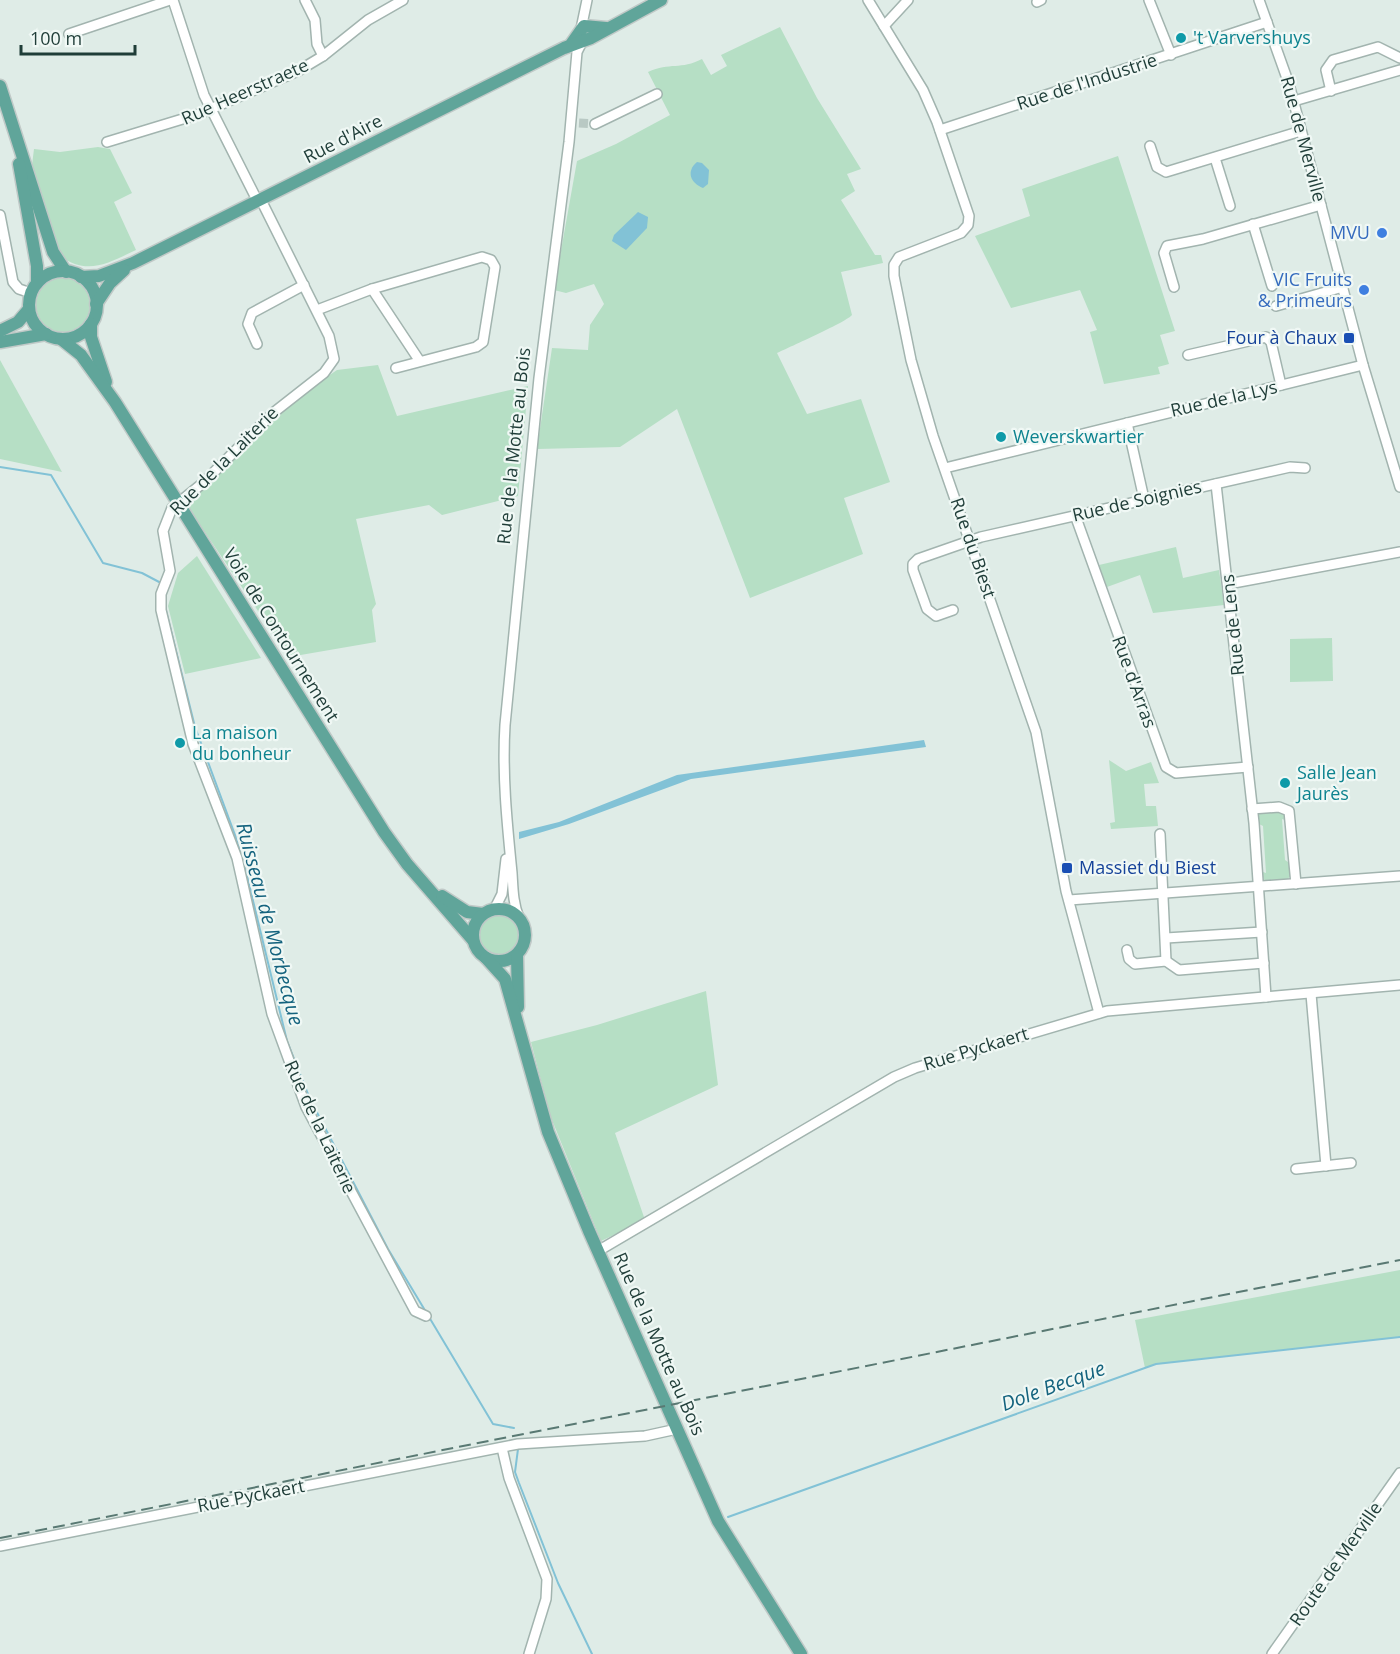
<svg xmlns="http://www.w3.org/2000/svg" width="1400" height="1654" font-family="'Open Sans',sans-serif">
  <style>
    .green { fill: #b6dfc5 }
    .water { fill: #82c2d6 }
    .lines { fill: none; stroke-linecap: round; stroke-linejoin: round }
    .stream { stroke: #82c2d6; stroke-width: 2 }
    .minor-tunnel { stroke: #b9c9c4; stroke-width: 9; stroke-dasharray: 9 4.5; stroke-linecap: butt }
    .minor-casing { stroke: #a2b4af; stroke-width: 12 }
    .major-casing { stroke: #c0c9c7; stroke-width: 15 }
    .minor { stroke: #fff; stroke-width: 9 }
    .major { stroke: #60a59a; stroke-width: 12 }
    .rail { stroke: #597973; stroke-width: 2; stroke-dasharray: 12 6; stroke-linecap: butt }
    .culture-dot { fill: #0f9aa8; stroke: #f0f8f5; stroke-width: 2 }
    .shop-dot { fill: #3f7fe0; stroke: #f0f8f5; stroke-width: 2 }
    .transit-dot { fill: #1a4fb4; stroke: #f0f8f5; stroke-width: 2 }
    .labels { text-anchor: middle; stroke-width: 4.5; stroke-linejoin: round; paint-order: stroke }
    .culture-label { font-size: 18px; fill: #0d838f; stroke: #f0f8f5; text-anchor: start }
    .street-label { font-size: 18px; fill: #1f3d38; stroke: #f0f8f5 }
    .shop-label { font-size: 18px; fill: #366cbe; stroke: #f0f8f5; text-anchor: end }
    .transit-label { font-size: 18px; fill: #164399; stroke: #f0f8f5; text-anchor: end }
    .water-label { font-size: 20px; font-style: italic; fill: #14637e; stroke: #f0f8f5 }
  </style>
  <rect width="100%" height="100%" fill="#dfece7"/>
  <g class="green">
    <path d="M780 27 817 98 861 169 847 174 855 191 841 200 875 255H881L883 263 841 272 852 315C848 321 790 347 777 353L807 414 861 399 890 482 844 498 863 554 750 598 677 409 620 447 537 449 552 348 588 350 590 325 604 304 594 284 566 293 554 290 577 161 616 144 670 115 648 72C670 62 681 70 702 59L711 75 727 66 721 55Z"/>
    <path d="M98 147 110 149 132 193 114 202 136 250C108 263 88 276 60 256L32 165 34 149 60 152Z"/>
    <path d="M1118 156 1175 331 1160 335 1169 364 1158 367 1160 374 1104 384 1090 332 1097 330 1080 290 1011 308 975 236 1030 216 1022 189Z"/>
    <circle cx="63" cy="305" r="27"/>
    <path d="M0 360 62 472 0 459Z"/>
    <path d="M378 365 397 416 528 386 518 496 442 515 429 505 356 519 376 604 372 610 376 642 289 657 186 504 286 405 337 370Z"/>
    <path d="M1176 547 1183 578 1219 570 1224 605 1153 613 1140 575 1107 587 1099 565Z"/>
    <path d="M197 556 261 658 185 674 168 606 178 573Z"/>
    <path d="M1332 638 1333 681 1290 682V639Z"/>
    <path d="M1109 760 1126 771 1151 762 1159 783 1144 784 1146 806H1156L1158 826 1111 829 1110 823 1115 822Z"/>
    <path d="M1283 810 1288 821 1282 819 1285 860 1291 864V875L1287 880 1265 881 1260 871 1266 873 1263 826 1257 823 1259 812Z"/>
    <circle cx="499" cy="936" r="22"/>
    <path d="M706 991 718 1085 615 1133 645 1220 601 1241 550 1115 531 1042 597 1025Z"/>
    <path d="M1400 1270V1337L1156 1364 1145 1368 1135 1320Z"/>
  </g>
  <g class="water">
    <path d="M697 162 702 163 709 170 708 184 703 188C690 183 686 171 697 162Z"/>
    <path d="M638 212 648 217 647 228 626 250 612 241 614 235Z"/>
    <path d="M924 740 926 747 691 779 569 824 519 839V832L559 822 677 775Z"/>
  </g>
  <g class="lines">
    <g class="stream">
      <path d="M0 467 51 475 103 563 142 573 161 583"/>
      <path d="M165 607 195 727 235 835 247 876 287 1041 310 1099 388 1249 426 1312"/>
      <path d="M429 1317 493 1424 514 1428"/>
      <path d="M518 1449 515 1472 519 1483 558 1583 592 1654"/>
      <path d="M728 1517 1156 1364 1400 1337"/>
    </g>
    <path class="minor-tunnel" d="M579 123 595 124"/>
    <defs>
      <g id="minor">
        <path d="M173 0 204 95 258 202"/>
        <path d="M305 0 315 20 317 44 323 56"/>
        <path d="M868 0 923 90 937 122 969 216 968 225 961 233 899 257 894 265V276L911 360 933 436 1036 732 1066 891 1099 1013"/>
        <path d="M1149 0 1171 55"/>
        <path d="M1259 0 1289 84 1363 365 1400 487"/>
        <path d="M1037 2 1041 0"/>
        <path d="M884 26 908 0"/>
        <path d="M581 29 587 0"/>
        <path d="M69 34 170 0"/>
        <path d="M1331 91 1326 70 1333 60 1378 47 1400 58"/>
        <path d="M1294 101 1400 70"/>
        <path d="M595 124 657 94"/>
        <path d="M940 130 1267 22"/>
        <path d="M107 142 199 114 298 71 323 56 368 20 403 0"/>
        <path d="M1150 146 1157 167 1166 172 1301 131"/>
        <path d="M1215 158 1230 206"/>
        <path d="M261 200 329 336 334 359 324 373 273 413 203 483 172 508 163 531 170 571 161 594V610L193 744 237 858 272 1014 306 1107 415 1311 426 1316"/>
        <path d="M0 215 13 282 19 289 31 293"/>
        <path d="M1253 224 1272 286"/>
        <path d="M1174 287 1164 253 1167 246 1203 239 1321 205"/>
        <path d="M372 289 419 360"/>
        <path d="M1276 306 1343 287"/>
        <path d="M317 310 372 289 482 257 491 260 495 267 483 342 476 347 396 368"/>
        <path d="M257 344 248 324 252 313 304 285"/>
        <path d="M1188 355 1266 337 1271 342 1281 385"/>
        <path d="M1127 423 1144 499"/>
        <path d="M945 468 1363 365"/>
        <path d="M1216 484 1254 823 1266 997"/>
        <path d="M1075 515 1166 767 1176 773 1248 767"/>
        <path d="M1228 584 1400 552"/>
        <path d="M953 610 936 616 927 609 913 570V564L918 559 981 537 1290 467 1305 468"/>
        <path d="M1252 809 1279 807 1289 811 1296 884"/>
        <path d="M1160 834 1166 961"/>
        <path d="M1069 900 1400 876"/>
        <path d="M494 910 502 894 506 859"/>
        <path d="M519 918C513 903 513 889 512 873 507 823 502 774 505 725L539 378 569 142 577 52 582 42"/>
        <path d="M1166 938 1262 932"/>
        <path d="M1127 950 1129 959 1135 964 1166 961 1179 970 1264 963"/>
        <path d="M1311 994 1326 1166"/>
        <path d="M1296 1169 1351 1163"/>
        <path d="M598 1251 894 1077 915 1068 1107 1011 1400 985"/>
        <path d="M502 1448 509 1478 547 1579 546 1599 529 1654"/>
        <path d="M0 1546 518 1444 645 1436 677 1429"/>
        <path d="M1272 1654 1400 1473"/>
      </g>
      <g id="major">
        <path d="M572 43 584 26 606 28"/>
        <path d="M0 86 53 252 66 272"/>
        <path d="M19 164 37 266V283"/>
        <circle cx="63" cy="305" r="34"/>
        <path d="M81 277 99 276 133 263 564 48 591 38 661 0"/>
        <path d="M96 304 110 283 124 270"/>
        <path d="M91 324V337L106 382"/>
        <path d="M0 331 18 322 29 309"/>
        <path d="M61 339 81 355 115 402 384 832 407 864 473 940"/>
        <path d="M0 342 46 334"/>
        <path d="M442 896 467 912 483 914"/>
        <circle cx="499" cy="935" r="26"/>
        <path d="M517 955 518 1007"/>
        <path d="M486 958 505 979 548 1132 589 1231 718 1521 801 1654"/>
      </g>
    </defs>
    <use href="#minor" class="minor-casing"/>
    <use href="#major" class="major-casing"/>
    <use href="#minor" class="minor"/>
    <use href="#major" class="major"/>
    <path class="rail" d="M0 1538 1400 1260"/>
  </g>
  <g class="culture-dot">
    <circle cx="1181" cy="38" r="6"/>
    <circle cx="1001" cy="437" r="6"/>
    <circle cx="180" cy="743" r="6"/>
    <circle cx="1285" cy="783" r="6"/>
  </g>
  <g class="shop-dot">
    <circle cx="1382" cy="233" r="6"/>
    <circle cx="1364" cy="290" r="6"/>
  </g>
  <g class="transit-dot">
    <rect x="1343" y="332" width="12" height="12" rx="3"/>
    <rect x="1061" y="862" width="12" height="12" rx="3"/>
  </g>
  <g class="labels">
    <g class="culture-label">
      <text x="1193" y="44">'t Varvershuys</text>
      <text x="1013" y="443">Weverskwartier</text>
      <text x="192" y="739">La maison<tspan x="192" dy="21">du bonheur</tspan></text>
      <text x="1297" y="779">Salle Jean<tspan x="1297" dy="21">Jaurès</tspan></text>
    </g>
    <g class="street-label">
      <text transform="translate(1087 82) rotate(-18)" y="6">Rue de l'Industrie</text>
      <text transform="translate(245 92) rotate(-24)" y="6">Rue Heerstraete</text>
      <text transform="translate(343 139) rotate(-27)" y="6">Rue d'Aire</text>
      <text transform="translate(1303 139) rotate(75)" y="6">Rue de Merville</text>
      <text transform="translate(1224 399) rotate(-13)" y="6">Rue de la Lys</text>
      <text transform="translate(514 446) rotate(-84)" y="6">Rue de la Motte au Bois</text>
      <text transform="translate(224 461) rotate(-45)" y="6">Rue de la Laiterie</text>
      <text transform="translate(1137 501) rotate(-13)" y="6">Rue de Soignies</text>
      <text transform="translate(973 548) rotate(71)" y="6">Rue du Biest</text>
      <text transform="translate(1233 625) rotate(-96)" y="6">Rue de Lens</text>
      <text transform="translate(281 635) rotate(58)" y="6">Voie de Contournement</text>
      <text transform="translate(1134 682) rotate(70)" y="6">Rue d'Arras</text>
      <text transform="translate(976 1049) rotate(-17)" y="6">Rue Pyckaert</text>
      <text transform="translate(320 1127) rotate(65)" y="6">Rue de la Laiterie</text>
      <text transform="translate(659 1344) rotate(66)" y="6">Rue de la Motte au Bois</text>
      <text transform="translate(251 1496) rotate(-11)" y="6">Rue Pyckaert</text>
      <text transform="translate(1336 1564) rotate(-55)" y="6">Route de Merville</text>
    </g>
    <g class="shop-label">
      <text x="1370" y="239">MVU</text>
      <text x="1352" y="286">VIC Fruits<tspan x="1352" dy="21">&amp; Primeurs</tspan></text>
    </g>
    <g class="transit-label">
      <text x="1337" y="344">Four à Chaux</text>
      <text x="1079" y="874" text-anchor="start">Massiet du Biest</text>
    </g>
    <g class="water-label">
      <text transform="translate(270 924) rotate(75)" y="7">Ruisseau de Morbecque</text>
      <text transform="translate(1053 1386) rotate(-20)" y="7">Dole Becque</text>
    </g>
  </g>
  <path d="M21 45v9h114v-9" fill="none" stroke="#1f3d38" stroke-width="3"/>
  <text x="30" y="45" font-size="18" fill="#1f3d38" stroke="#f0f8f5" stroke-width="4.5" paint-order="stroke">100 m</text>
</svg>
